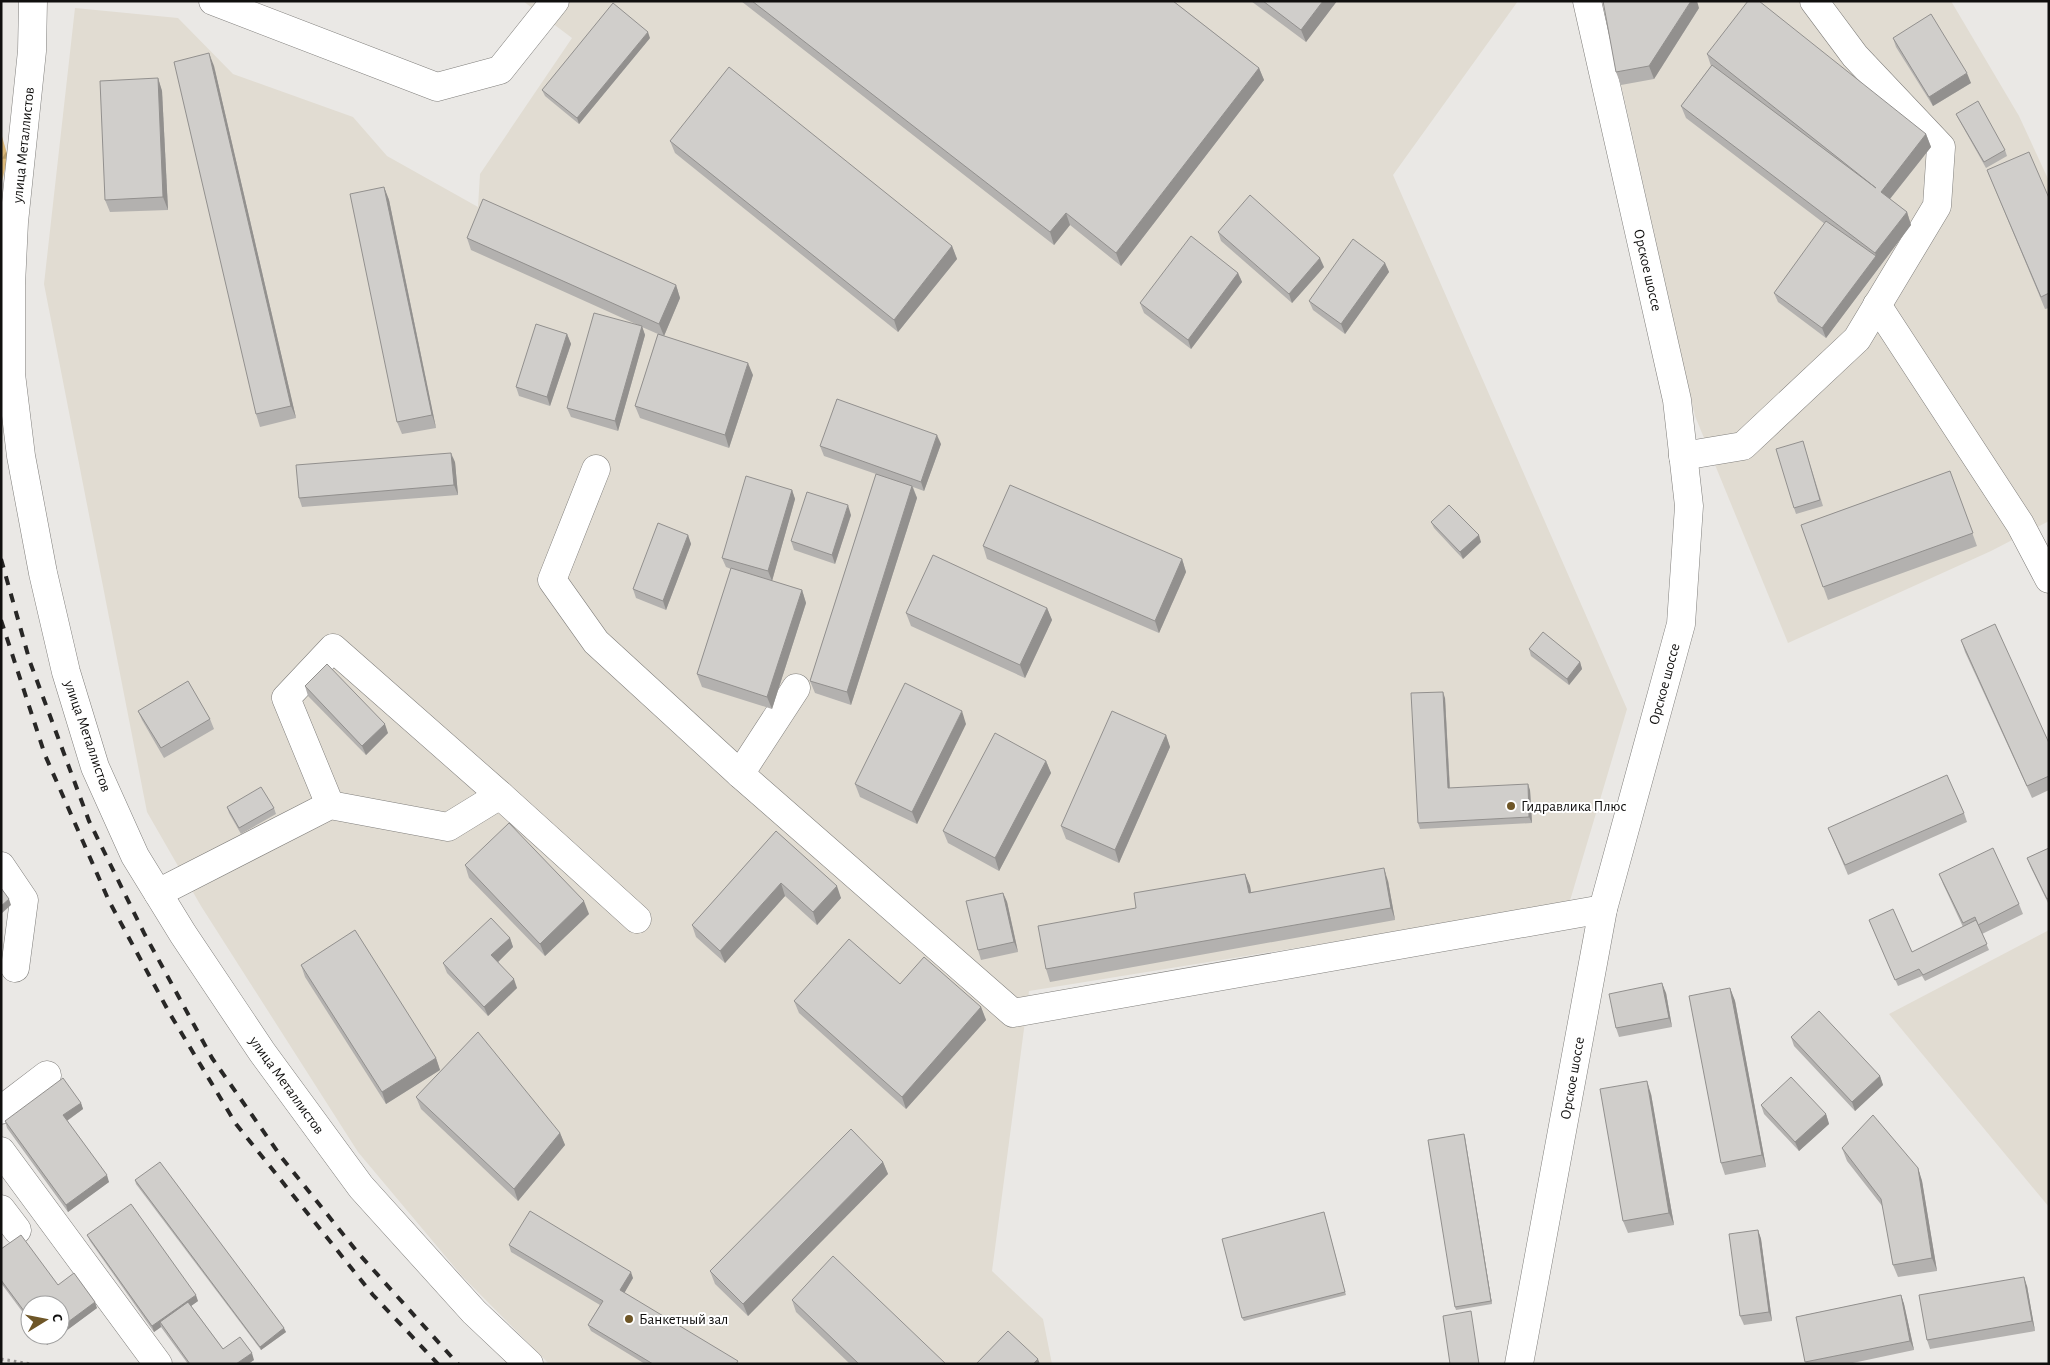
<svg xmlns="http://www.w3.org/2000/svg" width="2050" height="1365" font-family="'Alegreya Sans',sans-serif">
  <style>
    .built { fill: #e1dcd2 }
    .forest { fill: url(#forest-firs) }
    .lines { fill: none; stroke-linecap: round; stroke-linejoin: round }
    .minor-casing { stroke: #807f7c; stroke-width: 29 }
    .major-casing { stroke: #807f7c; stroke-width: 29 }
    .path { stroke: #999795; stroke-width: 3; stroke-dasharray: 2.5 4; stroke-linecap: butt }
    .minor { stroke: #fff; stroke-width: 28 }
    .major { stroke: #fff; stroke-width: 28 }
    .rail { stroke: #282726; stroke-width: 4; stroke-dasharray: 9 9; stroke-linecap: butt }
    .wall { fill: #b3b1af }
    .shaded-wall { fill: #92908e }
    .building { fill: #d0cecb; stroke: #92908e }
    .poi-dot { fill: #6e5627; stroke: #fff; stroke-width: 2 }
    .labels { text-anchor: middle; stroke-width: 4; stroke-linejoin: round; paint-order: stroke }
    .street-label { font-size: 15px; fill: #100f0e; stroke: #fff }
    .poi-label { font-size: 15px; fill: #100f0e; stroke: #fff; text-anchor: start }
  </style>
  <defs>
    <pattern id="forest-firs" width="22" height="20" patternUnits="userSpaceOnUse" patternTransform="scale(1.25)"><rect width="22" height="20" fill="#ddba7b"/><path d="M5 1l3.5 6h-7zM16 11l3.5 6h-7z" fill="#bd9f69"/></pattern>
  </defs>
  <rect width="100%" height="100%" fill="#eae8e5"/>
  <g class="built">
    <path d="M523 1H1518L1393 175 1627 709 1569 904 1029 991 992 1271 1043 1319 1052 1364H549L462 1276 358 1152 201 906 147 812 44 284 75 8 178 18 233 74 353 117 387 156 478 207 480 174 572 38Z"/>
    <path d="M1605 1H1951L2019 116 2049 181V521L1991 551 1788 643 1695 416 1621 85Z"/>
    <path d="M2049 930V1207L1889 1014Z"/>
  </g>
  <path class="forest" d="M1 133 8 157 1 185Z"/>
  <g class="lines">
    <defs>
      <g id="minor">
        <path d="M213 1 437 87 500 70 555 1"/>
        <path d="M1877 305 2020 524 2049 579"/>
        <path d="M1683 456 1743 446 1857 339 1937 206 1941 147 1855 56 1814 1"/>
        <path d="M596 469 552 580 596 642 740 774 1013 1013 1603 909"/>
        <path d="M740 774 796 688"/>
        <path d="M330 805 286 698 333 648 500 795"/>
        <path d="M1 866 24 900 15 968"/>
        <path d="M158 893 330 805 448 827 500 795 637 919"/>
        <path d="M1 1110 47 1075"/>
        <path d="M1 1151 158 1364"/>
        <path d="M1 1209 17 1230"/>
        <path d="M1519 1364 1603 909 1681 624 1689 506 1677 400 1587 1"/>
      </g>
      <path id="major" d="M33 1 32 51 14 222 11 285V374L21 456 43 573 66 672 95 767 135 856 183 934 262 1052 361 1187 474 1312 529 1364"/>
    </defs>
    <use href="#minor" class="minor-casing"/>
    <use href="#major" class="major-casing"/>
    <path class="path" d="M1 1359 31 1364"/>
    <use href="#minor" class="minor"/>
    <use href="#major" class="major"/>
    <g class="rail">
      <path d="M1 559 30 662 89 821 144 933 212 1058 282 1158 359 1254 458 1364"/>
      <path d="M1 620 45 755 109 901 170 1014 236 1124 373 1295 438 1364"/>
    </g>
  </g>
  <g class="wall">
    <path d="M741 1H1173L1259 68 1264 80 1121 266 1070 225 1054 245Z"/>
    <path d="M1251 1H1337L1306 42Z"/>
    <path d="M1699 8 1654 79 1621 85 1616 72Z"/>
    <path d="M650 38 579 124 545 96 542 90Z"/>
    <path d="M1893 38 1971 83 1933 106 1896 47Z"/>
    <path d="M1707 54 1926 134 1931 147 1890 199 1907 212 1911 225 1826 338 1778 302 1774 293 1825 224 1686 118 1681 106 1711 66Z"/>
    <path d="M214 66 296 418 260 427 256 414Z"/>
    <path d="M158 78 162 91 168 210 110 212 105 200Z"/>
    <path d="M1956 114 2005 150 2007 156 1986 168 1959 120Z"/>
    <path d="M670 141 952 246 957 259 898 332 675 153Z"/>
    <path d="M1987 170 2049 198V308L2045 309Z"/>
    <path d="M384 187 389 200 436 428 402 434 397 422Z"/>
    <path d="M1218 232 1324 267 1292 303 1221 241Z"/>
    <path d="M467 238 676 285 680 298 664 336 753 375 729 448 640 418 635 406 658 334 642 327 645 335 618 431 571 417 567 408 638 325 471 250Z"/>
    <path d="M1385 263 1389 272 1345 334 1313 310 1309 301Z"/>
    <path d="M1238 273 1242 282 1191 349 1144 313 1140 303Z"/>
    <path d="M567 334 571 344 550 406 519 396 516 387Z"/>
    <path d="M941 444 924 491 913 487 917 498 851 705 815 693 810 681 876 474 824 456 820 446Z"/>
    <path d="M1805 448 1823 506 1796 514 1794 508Z"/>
    <path d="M455 462 458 495 302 507 299 498Z"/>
    <path d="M1950 471 1977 546 1828 600 1801 525Z"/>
    <path d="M792 490 795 499 772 581 802 590 806 603 772 709 702 687 697 674 731 569 726 567 722 558Z"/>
    <path d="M851 515 835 564 794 550 791 541Z"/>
    <path d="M1431 522 1481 542 1463 559 1434 528Z"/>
    <path d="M688 535 691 544 666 610 636 598 633 589Z"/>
    <path d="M983 546 1182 559 1186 572 1159 633 987 559Z"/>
    <path d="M1047 608 1052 620 1025 678 911 626 906 613Z"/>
    <path d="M1961 640 2049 743V790L2032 798 1965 652Z"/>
    <path d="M1529 649 1580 662 1582 669 1569 685 1531 656Z"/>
    <path d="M305 686 388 733 366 755 308 696Z"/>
    <path d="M1445 698 1450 788 1530 790 1532 823 1420 829 1418 823Z"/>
    <path d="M138 711 210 719 214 729 164 758 142 720Z"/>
    <path d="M966 724 917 824 860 797 855 784Z"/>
    <path d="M1166 735 1170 747 1119 863 1066 839 1061 826Z"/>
    <path d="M1046 761 1051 773 999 871 948 843 943 831Z"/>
    <path d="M227 807 274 808 276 814 241 834 229 813Z"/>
    <path d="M1964 813 1967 822 1848 875 1828 828Z"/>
    <path d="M776 831 841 898 817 925 785 896 725 963 696 937 692 925Z"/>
    <path d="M2049 848V905L2031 868 2027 858Z"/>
    <path d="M465 865 589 914 545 956 469 878Z"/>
    <path d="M1245 874 1250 886 1251 892 1388 881 1395 920 1050 982 1046 969 1136 908Z"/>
    <path d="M1939 874 2019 904 2023 914 1982 934 1989 950 1925 981 1922 976 1898 986 1869 920 1912 952 1963 927 1943 884Z"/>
    <path d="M1003 893 1007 902 1018 952 981 960 978 950Z"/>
    <path d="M510 938 513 947 498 962 517 988 488 1016 447 973 443 963Z"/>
    <path d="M301 965 436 1058 440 1070 386 1104 305 977Z"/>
    <path d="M900 984 981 1007 986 1020 906 1109 799 1013 794 1001Z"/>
    <path d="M1730 988 1735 1001 1766 1167 1725 1175 1721 1163Z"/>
    <path d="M1666 993 1672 1027 1619 1037 1616 1028Z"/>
    <path d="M1791 1037 1880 1076 1883 1085 1855 1111 1794 1046Z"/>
    <path d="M1651 1094 1674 1225 1628 1233 1623 1221Z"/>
    <path d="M416 1097 560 1133 565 1145 518 1201 421 1109Z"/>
    <path d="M81 1103 83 1109 67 1121 109 1182 68 1212 7 1128 5 1121Z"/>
    <path d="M1761 1105 1826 1114 1829 1124 1799 1151 1764 1114Z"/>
    <path d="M1464 1134 1492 1304 1456 1310 1455 1307Z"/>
    <path d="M1842 1148 1918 1168 1922 1181 1937 1271 1898 1277 1893 1265 1883 1207 1847 1161Z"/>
    <path d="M883 1162 888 1174 748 1316 715 1284 710 1271Z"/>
    <path d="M135 1180 286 1332 261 1350 136 1184Z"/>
    <path d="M1324 1212 1346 1295 1244 1321 1242 1318Z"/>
    <path d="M1758 1230 1761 1239 1772 1321 1744 1325 1740 1316Z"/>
    <path d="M87 1235 198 1301 191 1306 223 1349 254 1360 248 1364H188L161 1327 154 1332 90 1241Z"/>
    <path d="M509 1245 633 1278 624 1293 739 1364H645L591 1331 588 1325 600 1305 511 1252Z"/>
    <path d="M1 1249 58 1285 97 1308 47 1345 39 1335H60L30 1305V1322L1 1283Z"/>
    <path d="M2027 1286 2035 1331 1930 1349 1927 1340Z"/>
    <path d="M1901 1295 1904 1304 1914 1350 1848 1364H1806L1796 1317Z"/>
    <path d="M792 1300 946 1364H850L796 1312Z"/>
  </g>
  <g class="shaded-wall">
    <path d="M1323 1H1337L1306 42 1301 30Z"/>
    <path d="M1691 1H1697L1699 8 1654 79 1649 66Z"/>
    <path d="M648 32 650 38 579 124 577 118Z"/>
    <path d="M209 53 214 66 296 418 291 406Z"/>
    <path d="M1259 68 1264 80 1121 266 1116 253Z"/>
    <path d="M1967 73 1971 83 1933 106 1929 97Z"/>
    <path d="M158 78 162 91 168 210 163 197Z"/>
    <path d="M1926 134 1931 147 1885 205 1881 192Z"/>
    <path d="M384 187 389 200 436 428 432 415Z"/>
    <path d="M1907 212 1911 225 1826 338 1822 328 1876 256 1875 253Z"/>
    <path d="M1066 213 1070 225 1054 245 1050 232Z"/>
    <path d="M952 246 957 259 898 332 894 320Z"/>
    <path d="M1320 258 1324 267 1292 303 1289 294Z"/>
    <path d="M1385 263 1389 272 1345 334 1341 324Z"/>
    <path d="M1238 273 1242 282 1191 349 1188 340Z"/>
    <path d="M676 285 680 298 664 336 659 324Z"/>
    <path d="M642 326 645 335 618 431 615 421Z"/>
    <path d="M567 334 571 344 550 406 547 397Z"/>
    <path d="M748 363 753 375 729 448 725 435Z"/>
    <path d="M937 435 941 444 924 491 921 482Z"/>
    <path d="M451 453 455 462 458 495 454 485Z"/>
    <path d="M912 486 917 498 851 705 847 692Z"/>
    <path d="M792 490 795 499 772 581 768 571Z"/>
    <path d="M848 505 851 515 835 564 832 555Z"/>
    <path d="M688 535 691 544 666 610 663 601Z"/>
    <path d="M1479 535 1481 542 1463 559 1460 552Z"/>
    <path d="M1182 559 1186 572 1159 633 1155 621Z"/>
    <path d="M802 590 806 603 772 709 767 697Z"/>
    <path d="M1047 608 1052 620 1025 678 1020 665Z"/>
    <path d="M1580 662 1582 669 1569 685 1567 679Z"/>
    <path d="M1443 692 1445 698 1450 794 1448 788Z"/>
    <path d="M962 711 966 724 917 824 912 812Z"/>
    <path d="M385 724 388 733 366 755 362 746Z"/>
    <path d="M1166 735 1170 747 1119 863 1115 850Z"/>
    <path d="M1046 761 1051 773 999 871 995 858Z"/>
    <path d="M1528 784 1530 790 1532 823 1529 817Z"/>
    <path d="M1384 868 1388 881 1395 920 1391 908Z"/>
    <path d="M1245 874 1250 886 1253 905 1249 893Z"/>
    <path d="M781 883 785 896 725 963 720 951Z"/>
    <path d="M837 886 841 898 817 925 813 912Z"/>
    <path d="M1003 893 1007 902 1018 952 1014 942Z"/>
    <path d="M9 899 11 905 1 914V906Z"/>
    <path d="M584 901 589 914 545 956 540 944Z"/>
    <path d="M510 938 513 947 495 965 491 955Z"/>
    <path d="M514 979 517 988 488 1016 484 1007Z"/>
    <path d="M1662 983 1666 993 1672 1027 1669 1018Z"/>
    <path d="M1730 988 1735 1001 1766 1167 1762 1155Z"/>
    <path d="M981 1007 986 1020 906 1109 902 1097Z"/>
    <path d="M436 1058 440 1070 386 1104 382 1092Z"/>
    <path d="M1880 1076 1883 1085 1855 1111 1852 1102Z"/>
    <path d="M1647 1081 1651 1094 1674 1225 1669 1213Z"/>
    <path d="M81 1103 83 1109 65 1122 63 1115Z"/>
    <path d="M1826 1114 1829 1124 1799 1151 1795 1142Z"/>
    <path d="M560 1133 565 1145 518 1201 514 1189Z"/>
    <path d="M1464 1134 1465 1137 1492 1304 1491 1301Z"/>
    <path d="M883 1162 888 1174 748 1316 743 1304Z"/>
    <path d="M1918 1168 1922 1181 1937 1271 1932 1258Z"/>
    <path d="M107 1175 109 1182 68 1212 66 1205Z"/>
    <path d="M1758 1230 1761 1239 1772 1321 1769 1312Z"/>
    <path d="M631 1272 633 1278 622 1297 620 1290Z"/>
    <path d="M2024 1277 2027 1286 2035 1331 2032 1321Z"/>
    <path d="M196 1295 198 1301 163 1326 160 1322 161 1327 154 1332 152 1326Z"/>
    <path d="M1901 1295 1904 1304 1914 1350 1910 1341Z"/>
    <path d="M95 1302 97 1308 47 1345 45 1339 50 1335H60V1328Z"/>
    <path d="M284 1328 286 1332 261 1350 260 1347Z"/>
    <path d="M252 1353 254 1360 248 1364H236Z"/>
    <path d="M1038 1359 1040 1364H1033Z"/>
  </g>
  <g class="building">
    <path d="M752 1H1173L1259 68 1116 253 1066 213 1050 232Z"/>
    <path d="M1263 1H1323L1301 30Z"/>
    <path d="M1603 1H1691L1649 66 1616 72Z"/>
    <path d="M1748 1H1759L1926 134 1881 192 1907 212 1875 253 1681 106 1712 65 1876 188 1707 54Z"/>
    <path d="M613 3 648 32 577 118 542 90Z"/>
    <path d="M1931 14 1967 73 1929 97 1893 38Z"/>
    <path d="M209 53 291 406 256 414 174 62Z"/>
    <path d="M729 67 952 246 894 320 670 141Z"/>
    <path d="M158 78 163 197 105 200 100 81Z"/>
    <path d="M1978 101 2005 150 1984 162 1956 114Z"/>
    <path d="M2029 152 2049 198V293L2041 297 1987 170Z"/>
    <path d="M384 187 432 415 397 422 350 194Z"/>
    <path d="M1250 195 1320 258 1289 294 1218 232Z"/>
    <path d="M483 199 676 285 659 324 467 238Z"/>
    <path d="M1826 221 1876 256 1822 328 1774 293Z"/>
    <path d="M1191 236 1238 273 1188 340 1140 303Z"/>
    <path d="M1353 239 1385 263 1341 324 1309 301Z"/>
    <path d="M594 313 642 326 615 421 567 408Z"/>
    <path d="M536 324 567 334 547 397 516 387Z"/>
    <path d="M658 334 748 363 725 435 635 406Z"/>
    <path d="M837 399 937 435 921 482 820 446Z"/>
    <path d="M1803 441 1820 500 1794 508 1776 449Z"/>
    <path d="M451 453 454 485 299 498 296 465Z"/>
    <path d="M1950 471 1973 533 1823 587 1801 525Z"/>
    <path d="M876 474 912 486 847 692 810 681Z"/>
    <path d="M746 476 792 490 768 571 722 558Z"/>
    <path d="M1010 485 1182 559 1155 621 983 546Z"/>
    <path d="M807 492 848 505 832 555 791 541Z"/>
    <path d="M1449 505 1479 535 1460 552 1431 522Z"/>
    <path d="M658 523 688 535 663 601 633 589Z"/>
    <path d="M933 555 1047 608 1020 665 906 613Z"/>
    <path d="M731 568 802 590 767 697 697 674Z"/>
    <path d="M1995 624 2049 743V776L2027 786 1961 640Z"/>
    <path d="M1543 632 1580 662 1567 679 1529 649Z"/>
    <path d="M327 664 385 724 362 746 305 686Z"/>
    <path d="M188 681 210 719 161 748 138 711Z"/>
    <path d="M905 683 962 711 912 812 855 784Z"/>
    <path d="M1443 692 1448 788 1528 784 1529 817 1418 823 1411 693Z"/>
    <path d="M1112 711 1166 735 1115 850 1061 826Z"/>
    <path d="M995 733 1046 761 995 858 943 831Z"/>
    <path d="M1947 775 1964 813 1845 865 1828 828Z"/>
    <path d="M261 787 274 808 239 828 227 807Z"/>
    <path d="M509 823 584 901 540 944 465 865Z"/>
    <path d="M776 831 837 886 813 912 781 883 720 951 692 925Z"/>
    <path d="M1993 848 2019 904 1978 925 1975 917 1963 923 1939 874Z"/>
    <path d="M2049 848V898L2047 899 2027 858Z"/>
    <path d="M1384 868 1391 908 1046 969 1038 926 1136 908 1134 893 1245 874 1249 893Z"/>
    <path d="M1 888 9 899 1 906Z"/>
    <path d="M1003 893 1014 942 978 950 966 901Z"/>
    <path d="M1893 909 1912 952 1976 920 1987 944 1923 975 1919 969 1895 980 1869 920Z"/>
    <path d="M491 918 510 938 491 955 514 979 484 1007 443 963Z"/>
    <path d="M355 930 436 1058 382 1092 301 965Z"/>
    <path d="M849 939 900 984 924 957 981 1007 902 1097 794 1001Z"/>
    <path d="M1662 983 1669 1018 1616 1028 1609 994Z"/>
    <path d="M1730 988 1762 1155 1721 1163 1689 996Z"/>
    <path d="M1819 1011 1880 1076 1852 1102 1791 1037Z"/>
    <path d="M478 1032 560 1133 514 1189 416 1097Z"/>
    <path d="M1791 1077 1826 1114 1795 1142 1761 1105Z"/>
    <path d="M63 1078 81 1103 63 1115 107 1175 66 1205 5 1121Z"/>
    <path d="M1647 1081 1669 1213 1623 1221 1600 1089Z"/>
    <path d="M1873 1115 1918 1168 1932 1258 1893 1265 1881 1199 1842 1148Z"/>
    <path d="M851 1129 883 1162 743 1304 710 1271Z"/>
    <path d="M1464 1134 1491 1301 1455 1307 1428 1140Z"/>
    <path d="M160 1162 284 1328 260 1347 135 1180Z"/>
    <path d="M131 1204 196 1295 152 1326 87 1235Z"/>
    <path d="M530 1211 631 1272 620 1290 738 1361 736 1364H653L588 1325 603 1301 509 1245Z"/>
    <path d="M1324 1212 1345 1292 1242 1318 1222 1239Z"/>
    <path d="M1758 1230 1769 1312 1740 1316 1729 1234Z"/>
    <path d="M21 1235 58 1285 74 1273 95 1302 60 1328V1305H30V1319L1 1280V1249Z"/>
    <path d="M833 1256 946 1364H859L792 1300Z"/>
    <path d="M2024 1277 2032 1321 1927 1340 1919 1295Z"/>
    <path d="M1901 1295 1910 1341 1805 1362 1796 1317Z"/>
    <path d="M188 1302 223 1349 240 1337 252 1353 236 1364H190L160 1322Z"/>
    <path d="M1471 1311 1479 1364H1450L1443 1316Z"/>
    <path d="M1008 1331 1038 1359 1033 1364H976Z"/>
    <path d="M42 1335H50L45 1339Z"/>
  </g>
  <g class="poi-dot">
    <circle cx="1511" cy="806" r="5"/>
    <circle cx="629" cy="1319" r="5"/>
  </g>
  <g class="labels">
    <g class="street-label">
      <text transform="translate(23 145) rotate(-84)" y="5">улица Металлистов</text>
      <text transform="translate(1648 270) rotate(77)" y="5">Орское шоссе</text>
      <text transform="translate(1664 684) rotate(-75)" y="5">Орское шоссе</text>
      <text transform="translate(88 736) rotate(71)" y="5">улица Металлистов</text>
      <text transform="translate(1572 1078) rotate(-80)" y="5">Орское шоссе</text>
      <text transform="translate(287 1085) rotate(54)" y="5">улица Металлистов</text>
    </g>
    <g class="poi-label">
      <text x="1521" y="811">Гидравлика Плюс</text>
      <text x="639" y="1324">Банкетный зал</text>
    </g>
  </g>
  <rect width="2050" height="1365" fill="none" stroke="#100f0e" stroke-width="5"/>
  <g transform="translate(45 1320) rotate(80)"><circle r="24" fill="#ffffff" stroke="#9f9f9f"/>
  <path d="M0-4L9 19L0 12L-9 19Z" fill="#6e5627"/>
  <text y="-8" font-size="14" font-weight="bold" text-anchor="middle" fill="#100f0e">С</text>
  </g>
</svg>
